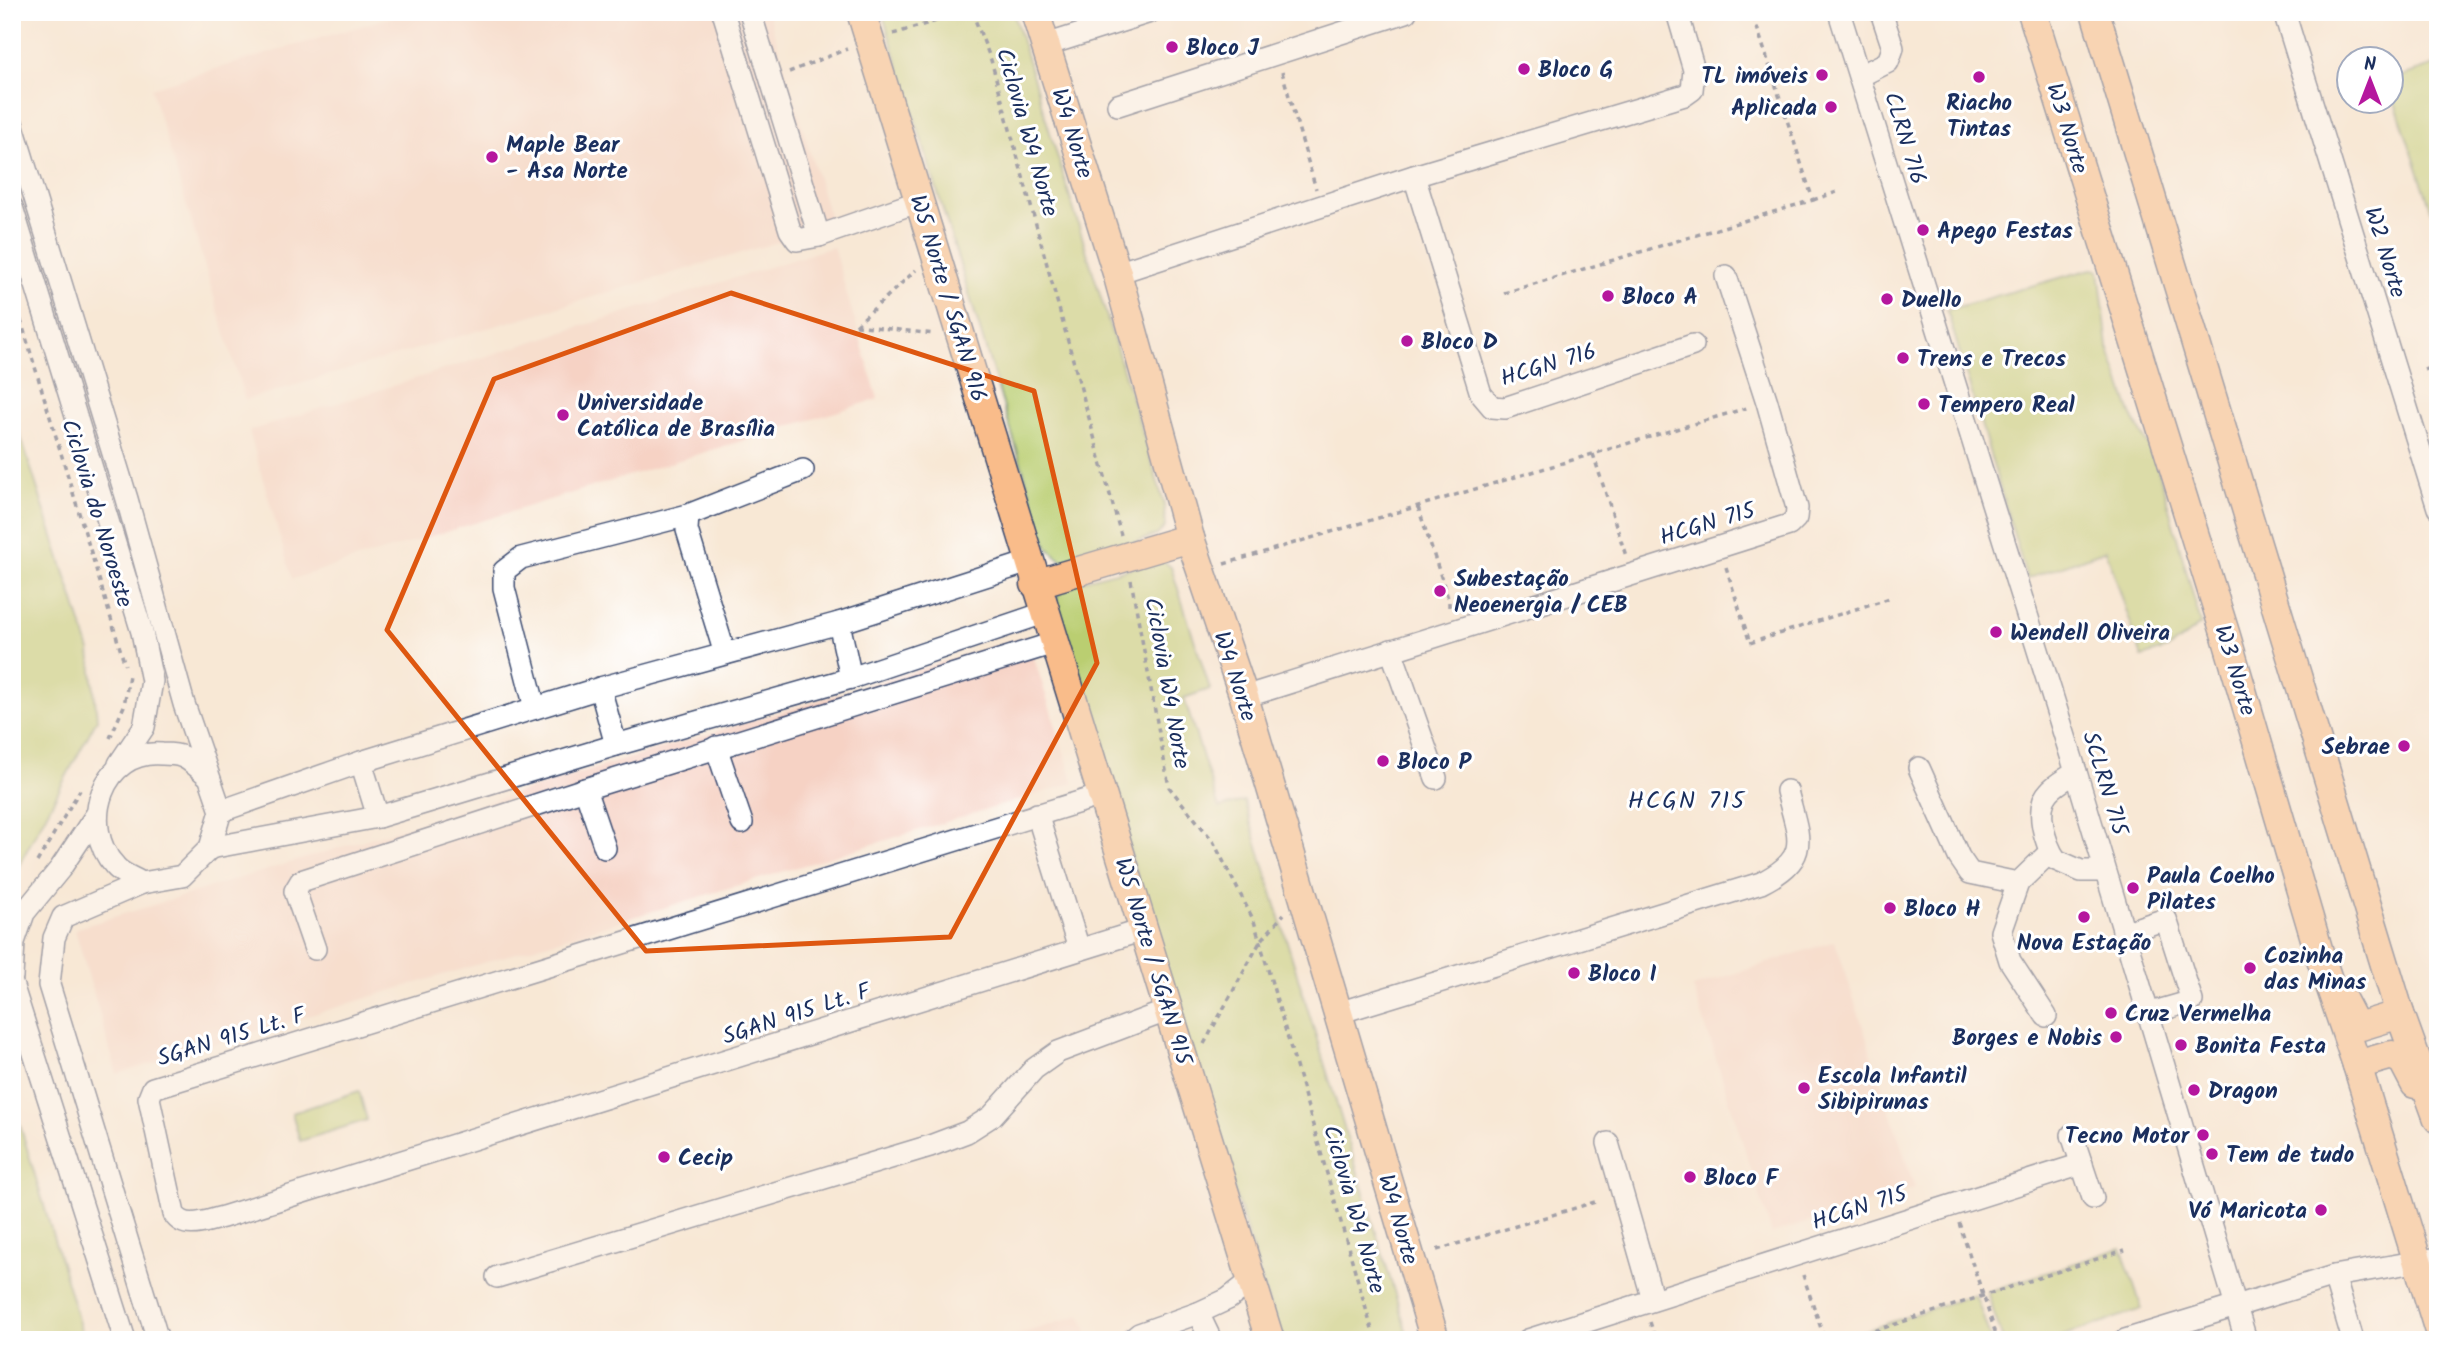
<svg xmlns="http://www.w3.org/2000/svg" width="2450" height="1352" font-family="Kalam,sans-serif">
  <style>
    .built { fill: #f6d2c4 }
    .green { fill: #bace71; stroke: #6a7e68; stroke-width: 2 }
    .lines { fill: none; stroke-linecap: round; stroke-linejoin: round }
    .minor-casing { stroke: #3c4b70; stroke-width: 24 }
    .major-casing { stroke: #3c4b70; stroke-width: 31 }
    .path { stroke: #3c4b70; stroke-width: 3.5; stroke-dasharray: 5 5; stroke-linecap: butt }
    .minor { stroke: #fff; stroke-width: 21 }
    .major { stroke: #f9bc8a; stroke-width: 28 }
    .marked { fill: none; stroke: #de5710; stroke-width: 5; stroke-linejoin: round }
    .poi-dot { fill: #b5179e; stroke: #fff; stroke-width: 2.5 }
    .labels { text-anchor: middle; stroke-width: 6; stroke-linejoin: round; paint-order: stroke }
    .poi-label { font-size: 23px; font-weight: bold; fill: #1b2f5e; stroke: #fff; text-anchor: start }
    .street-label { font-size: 23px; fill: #1b2f5e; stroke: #fff }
    .neighbourhood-label { font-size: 24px; letter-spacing: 2px; fill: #1b2f5e; stroke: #fff }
  </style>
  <rect width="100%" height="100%" fill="#fff"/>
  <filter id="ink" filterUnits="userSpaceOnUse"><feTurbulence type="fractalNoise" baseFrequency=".0143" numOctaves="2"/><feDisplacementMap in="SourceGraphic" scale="14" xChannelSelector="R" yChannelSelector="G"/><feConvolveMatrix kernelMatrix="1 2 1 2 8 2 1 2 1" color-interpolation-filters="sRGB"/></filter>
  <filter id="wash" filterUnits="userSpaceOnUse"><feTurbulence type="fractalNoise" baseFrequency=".00686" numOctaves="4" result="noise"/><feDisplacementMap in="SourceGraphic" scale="28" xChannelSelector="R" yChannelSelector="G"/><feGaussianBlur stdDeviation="1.57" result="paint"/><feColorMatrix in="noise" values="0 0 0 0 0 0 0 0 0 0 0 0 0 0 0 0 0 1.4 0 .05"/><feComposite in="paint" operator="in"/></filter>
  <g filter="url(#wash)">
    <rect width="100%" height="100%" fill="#f8e8d5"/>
    <g class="built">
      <path d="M408 12H768L832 226 245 400 151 88Z"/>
      <path d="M833 247 878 399 292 579 249 431Z"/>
      <path d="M1027 636 1074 783 117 1074 75 929Z"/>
      <path d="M1835 941 1915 1188 1772 1234 1693 987Z"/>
      <path d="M1081 1315 1090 1340H1001Z"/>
    </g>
    <g class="green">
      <path d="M882 12H1013L1164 503 1165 527 1157 535 1066 564 1047 547Z"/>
      <path d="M2438 64V230L2391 90 2390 80Z"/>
      <path d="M2091 269 2099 270 2108 347 2131 414 2155 458 2201 624 2170 648 2142 657 2106 550 2027 579 1947 310Z"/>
      <path d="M12 410 90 651 97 719 12 878Z"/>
      <path d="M1162 560 1171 567 1210 689 1184 698 1219 808 1244 801 1409 1340H1280L1055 609 1057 597 1065 585Z"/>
      <path d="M359 1091 367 1120 300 1141 292 1113Z"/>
      <path d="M12 1098 84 1340H12Z"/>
      <path d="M2121 1248 2142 1309 2051 1340H2003L1987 1292Z"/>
      <path d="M1975 1294 1991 1340H1837Z"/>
    </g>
  </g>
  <g filter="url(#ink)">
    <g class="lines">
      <defs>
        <g id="minor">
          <path d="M723 12 790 230 797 240 819 236"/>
          <path d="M750 12 819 236 920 201"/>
          <path d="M1839 12 2076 772 2246 1340"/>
          <path d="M2284 12 2438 508"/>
          <path d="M1046 45 1150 12"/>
          <path d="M1860 76 1888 62 1893 48 1881 12"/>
          <path d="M1118 105 1406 12"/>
          <path d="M12 123 127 499 184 704 221 811 210 848 182 876 142 883C134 878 121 874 115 866 78 826 102 748 162 754 168 754 177 754 183 757 192 761 201 770 209 777"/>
          <path d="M1414 176 1481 394 1492 407 1505 408 1693 345"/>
          <path d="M12 207 142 632 152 681 144 727 119 764"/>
          <path d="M1117 273 1414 176 1685 95 1692 90 1694 70 1677 12"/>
          <path d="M1029 562 839 623 600 688 361 762 378 817 616 745 851 678 1044 613"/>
          <path d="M839 623 851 678"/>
          <path d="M1391 650 1436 778"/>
          <path d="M725 654 687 530 688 515 803 470"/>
          <path d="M600 688 616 745"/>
          <path d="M1244 697 1789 525 1796 518 1797 508 1767 402 1726 276"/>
          <path d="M535 708 504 588V571L521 558 688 515"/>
          <path d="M716 747 742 823"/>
          <path d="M1919 768 1959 857 1970 873 2018 883"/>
          <path d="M2076 772C2068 778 2055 784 2049 792 2034 808 2045 844 2056 860L2081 871H2105"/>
          <path d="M1102 795 153 1088 149 1098 174 1214C185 1231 206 1221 223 1217L1143 930"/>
          <path d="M221 811 361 762"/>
          <path d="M1037 814 1079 949"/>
          <path d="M210 848 378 817"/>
          <path d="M605 848 585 789 1054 643"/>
          <path d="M142 883 63 917 54 938 49 985 158 1340"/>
          <path d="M2123 933 2166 919 2192 1001 2147 1014"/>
          <path d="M315 949 295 891 301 881 585 789"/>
          <path d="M12 977 14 942 24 913 60 869 96 815"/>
          <path d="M12 984 125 1340"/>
          <path d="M1338 1013 1761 883C1812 857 1799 839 1787 791"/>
          <path d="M2046 1016 2010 961 2001 932 2018 883 2050 852"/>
          <path d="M2072 1135 2093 1198"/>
          <path d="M1608 1143 1653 1300"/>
          <path d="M2334 1276 2353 1340"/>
          <path d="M497 1277 930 1146 967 1132 992 1116 1034 1069 1058 1052 1169 1010"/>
          <path d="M1132 1340 1139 1334 1198 1313"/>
          <path d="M1211 1340 1198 1313 1228 1299 1251 1281"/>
          <path d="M1528 1340 2082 1164"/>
          <path d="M2125 1340 2334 1276 2438 1258"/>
        </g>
        <g id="major">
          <path d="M861 12 1270 1340"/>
          <path d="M1035 12 1117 273 1190 538 1244 697 1435 1340"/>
          <path d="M2032 12 2226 636 2321 959 2357 1065 2438 1328"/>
          <path d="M2095 12 2400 1014 2438 1119"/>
          <path d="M1035 584 1190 538"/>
          <path d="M2342 999 2354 1022 2361 1026 2400 1014"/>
          <path d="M2357 1065 2392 1055 2403 1061 2415 1084"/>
        </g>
      </defs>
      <use href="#minor" class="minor-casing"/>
      <use href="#major" class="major-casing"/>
      <g class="path">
        <path d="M972 12 991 60 1121 535"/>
        <path d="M893 34 966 12"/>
        <path d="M789 72 847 49"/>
        <path d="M1282 72 1316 189"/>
        <path d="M1813 200 1837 192"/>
        <path d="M12 291 125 665"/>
        <path d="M1504 293 1813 200 1752 12"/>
        <path d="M856 325 916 270"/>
        <path d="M856 325 934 334"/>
        <path d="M2424 370 2438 365"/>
        <path d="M1593 454 1626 556"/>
        <path d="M1418 507 1449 601V610"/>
        <path d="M1224 564 1750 407"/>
        <path d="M1726 567 1750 643 1890 598"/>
        <path d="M1131 580 1169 787 1213 841 1254 921 1375 1340"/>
        <path d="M110 738 124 706 129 675"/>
        <path d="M37 862 80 790"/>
        <path d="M1204 1044 1260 942 1284 914"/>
        <path d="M1959 1223 1998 1340"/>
        <path d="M1437 1250 1595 1202"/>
        <path d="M1803 1275 1825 1340"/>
        <path d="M1650 1322 1656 1340"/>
        <path d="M1846 1340 2125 1250"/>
      </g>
      <use href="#minor" class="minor"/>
      <use href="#major" class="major"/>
    </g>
  </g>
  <path d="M0 0H2450V1352H0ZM731 293 1034 391 1097 663 950 937 646 951 387 630 494 379Z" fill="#f8e8d5" fill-opacity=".55" fill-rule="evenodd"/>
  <path class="marked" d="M731 293 1034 391 1097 663 950 937 646 951 387 630 494 379Z"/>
  <g class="poi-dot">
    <circle cx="1172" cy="47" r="7"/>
    <circle cx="1524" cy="69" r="7"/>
    <circle cx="1822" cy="75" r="7"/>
    <circle cx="1979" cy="77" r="7"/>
    <circle cx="1831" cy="107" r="7"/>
    <circle cx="492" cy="157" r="7"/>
    <circle cx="1923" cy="230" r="7"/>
    <circle cx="1608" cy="296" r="7"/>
    <circle cx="1887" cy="299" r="7"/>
    <circle cx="1407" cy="341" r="7"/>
    <circle cx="1903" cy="358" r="7"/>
    <circle cx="1924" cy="404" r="7"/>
    <circle cx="563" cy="415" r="7"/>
    <circle cx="1440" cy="591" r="7"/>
    <circle cx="1996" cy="632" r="7"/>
    <circle cx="2404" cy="746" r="7"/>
    <circle cx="1383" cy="761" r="7"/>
    <circle cx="2133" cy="888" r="7"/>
    <circle cx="1890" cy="908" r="7"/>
    <circle cx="2084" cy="917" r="7"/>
    <circle cx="2250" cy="968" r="7"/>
    <circle cx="1574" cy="973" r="7"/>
    <circle cx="2111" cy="1013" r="7"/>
    <circle cx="2116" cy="1037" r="7"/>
    <circle cx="2181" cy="1045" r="7"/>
    <circle cx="1804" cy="1088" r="7"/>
    <circle cx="2194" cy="1090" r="7"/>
    <circle cx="2203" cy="1135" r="7"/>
    <circle cx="2212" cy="1154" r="7"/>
    <circle cx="664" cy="1157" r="7"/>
    <circle cx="1690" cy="1177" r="7"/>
    <circle cx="2321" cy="1210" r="7"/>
  </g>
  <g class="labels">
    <g class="poi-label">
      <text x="1186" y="55">Bloco J</text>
      <text x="1538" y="77">Bloco G</text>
      <text x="1808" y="83" text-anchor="end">TL imóveis</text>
      <text x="1979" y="110" text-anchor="middle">Riacho<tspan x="1979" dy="26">Tintas</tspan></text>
      <text x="1817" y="115" text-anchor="end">Aplicada</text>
      <text x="506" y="152">Maple Bear<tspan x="506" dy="26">- Asa Norte</tspan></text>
      <text x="1937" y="238">Apego Festas</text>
      <text x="1622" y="304">Bloco A</text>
      <text x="1901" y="307">Duello</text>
      <text x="1421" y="349">Bloco D</text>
      <text x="1917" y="366">Trens e Trecos</text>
      <text x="577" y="410">Universidade<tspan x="577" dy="26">Católica de Brasília</tspan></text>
      <text x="1938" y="412">Tempero Real</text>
      <text x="1454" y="586">Subestação<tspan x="1454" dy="26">Neoenergia / CEB</tspan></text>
      <text x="2010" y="640">Wendell Oliveira</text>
      <text x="2390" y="754" text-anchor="end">Sebrae</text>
      <text x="1397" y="769">Bloco P</text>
      <text x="2147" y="883">Paula Coelho<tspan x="2147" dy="26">Pilates</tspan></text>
      <text x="1904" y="916">Bloco H</text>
      <text x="2084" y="950" text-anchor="middle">Nova Estação</text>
      <text x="2264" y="963">Cozinha<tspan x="2264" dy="26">das Minas</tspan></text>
      <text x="1588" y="981">Bloco I</text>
      <text x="2125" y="1021">Cruz Vermelha</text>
      <text x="2102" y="1045" text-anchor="end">Borges e Nobis</text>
      <text x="2195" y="1053">Bonita Festa</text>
      <text x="1818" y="1083">Escola Infantil<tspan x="1818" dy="26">Sibipirunas</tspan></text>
      <text x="2208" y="1098">Dragon</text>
      <text x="2189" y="1143" text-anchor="end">Tecno Motor</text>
      <text x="2226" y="1162">Tem de tudo</text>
      <text x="678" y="1165">Cecip</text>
      <text x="1704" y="1185">Bloco F</text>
      <text x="2307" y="1218" text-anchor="end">Vó Maricota</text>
    </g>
    <g class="street-label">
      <text transform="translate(2068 128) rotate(73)" y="8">W3 Norte</text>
      <text transform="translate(1028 132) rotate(74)" y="8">Ciclovia W4 Norte</text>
      <text transform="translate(1073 133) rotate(73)" y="8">W4 Norte</text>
      <text transform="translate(1906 138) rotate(73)" y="8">CLRN 716</text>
      <text transform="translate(2386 252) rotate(73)" y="8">W2 Norte</text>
      <text transform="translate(949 298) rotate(73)" y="8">W5 Norte / SGAN 916</text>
      <text transform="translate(1548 364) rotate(-17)" y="8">HCGN 716</text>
      <text transform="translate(98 513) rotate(73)" y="8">Ciclovia do Noroeste</text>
      <text transform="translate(1707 523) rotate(-17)" y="8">HCGN 715</text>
      <text transform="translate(2236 670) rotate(73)" y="8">W3 Norte</text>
      <text transform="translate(1236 676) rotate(72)" y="8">W4 Norte</text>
      <text transform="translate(1168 683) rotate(80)" y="8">Ciclovia W4 Norte</text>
      <text transform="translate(2106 783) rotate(73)" y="8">SCLRN 715</text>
      <text transform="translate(1154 961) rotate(73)" y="8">W5 Norte / SGAN 915</text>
      <text transform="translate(796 1013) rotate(-18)" y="8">SGAN 915 Lt. F</text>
      <text transform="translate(231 1036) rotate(-17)" y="8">SGAN 915 Lt. F</text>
      <text transform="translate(1859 1207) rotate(-18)" y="8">HCGN 715</text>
      <text transform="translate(1355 1209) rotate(74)" y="8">Ciclovia W4 Norte</text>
      <text transform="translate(1399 1219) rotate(74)" y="8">W4 Norte</text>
    </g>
    <g class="neighbourhood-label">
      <text x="1687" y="808">HCGN 715</text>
    </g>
  </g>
  <rect width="2450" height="1352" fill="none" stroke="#fff" stroke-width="42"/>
  <g transform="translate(2370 80)"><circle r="33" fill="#ffffff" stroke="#a4acbf" stroke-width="2"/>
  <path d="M0-5L12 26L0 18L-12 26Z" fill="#b5179e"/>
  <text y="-10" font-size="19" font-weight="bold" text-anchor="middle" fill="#1b2f5e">N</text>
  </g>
</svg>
